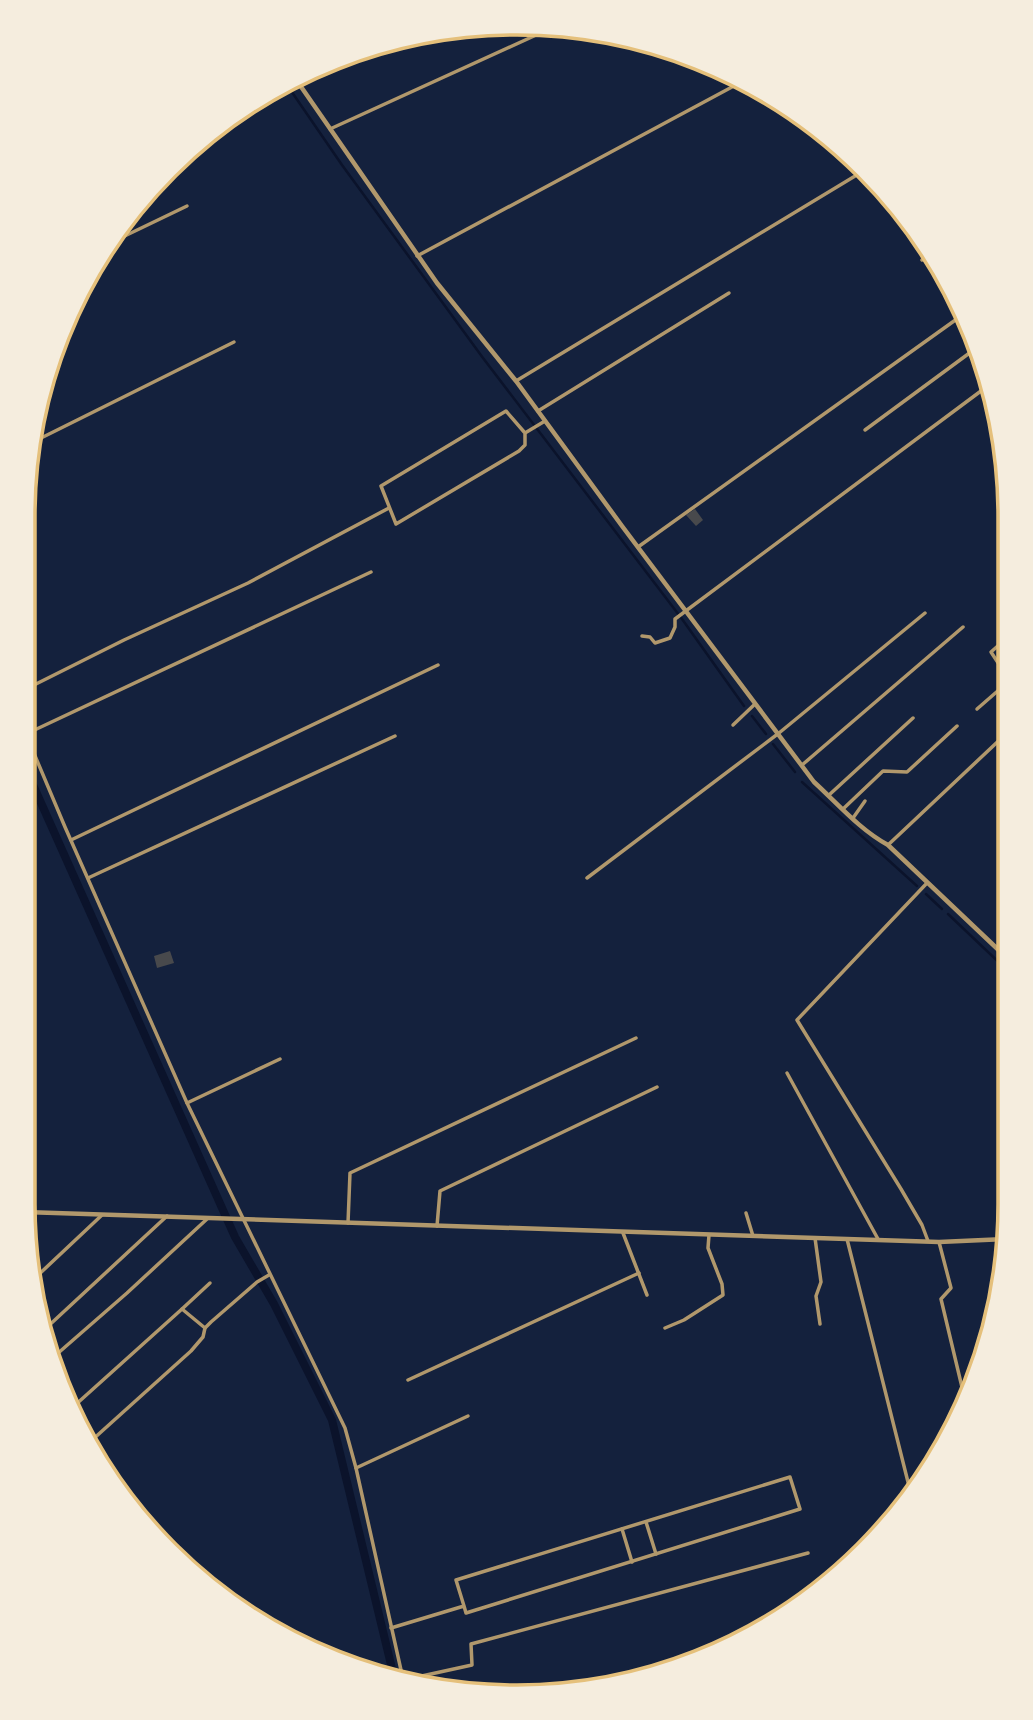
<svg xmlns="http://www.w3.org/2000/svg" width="1033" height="1720" font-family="Barlow,sans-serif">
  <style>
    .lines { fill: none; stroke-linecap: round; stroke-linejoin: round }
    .stream { stroke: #0b132b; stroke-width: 2.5 }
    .canal { stroke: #0b132b; stroke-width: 8 }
    .building { fill: #48494c }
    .minor { stroke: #b1986c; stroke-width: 3.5 }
    .tertiary { stroke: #b1986c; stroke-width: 4.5 }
    .rim { fill: none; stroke: #e5c07b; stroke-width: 3.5 }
  </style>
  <rect width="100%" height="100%" fill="#14213d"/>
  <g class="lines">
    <g class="stream">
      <path d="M285 82 342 165 483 358 682 619 744 706"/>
      <path d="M752 716 766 734"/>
      <path d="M773 744 795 772"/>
      <path d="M802 782 917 886"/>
      <path d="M926 894 942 909"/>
      <path d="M948 914 1007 970"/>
    </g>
    <path class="canal" d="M25 767 235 1237 274 1304 332 1420 394 1677"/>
  </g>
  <g class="building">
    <path d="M695 509 703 520 696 526 686 515Z"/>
    <path d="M170 951 174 963 157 968 154 956Z"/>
  </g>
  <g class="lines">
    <g class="minor">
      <path d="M330 129 558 25"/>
      <path d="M108 244 187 206"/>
      <path d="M417 256 745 80"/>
      <path d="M922 260 932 253"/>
      <path d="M516 381 865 170"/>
      <path d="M538 411 729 293"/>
      <path d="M865 430 979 346"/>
      <path d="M525 433 506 411 381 486 396 524 519 451 525 445V433L545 421"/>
      <path d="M29 444 234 342"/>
      <path d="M638 547 961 316 972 330"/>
      <path d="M642 636 650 637 655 643 670 638 675 627V619L989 385"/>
      <path d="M1008 678 991 652 1009 636"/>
      <path d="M26 689 124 640 248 583 389 508"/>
      <path d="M977 709 1008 682"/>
      <path d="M733 725 755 704"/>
      <path d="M25 732 65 827 187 1103 345 1428 356 1468 403 1679"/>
      <path d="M26 734 371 572"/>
      <path d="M802 765 963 627"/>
      <path d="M829 795 913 718"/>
      <path d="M843 809 883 771 907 772 957 726"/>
      <path d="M853 818 865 801"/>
      <path d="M71 840 438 665"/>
      <path d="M888 845 1008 732"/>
      <path d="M88 878 395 736"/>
      <path d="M587 878 779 733 925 613"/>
      <path d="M927 883 797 1020 901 1189 922 1225 928 1241"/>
      <path d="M787 1073 878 1239"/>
      <path d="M187 1103 280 1059"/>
      <path d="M746 1213 753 1236"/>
      <path d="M348 1223 350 1173 636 1038"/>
      <path d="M437 1226 440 1191 657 1087"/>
      <path d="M623 1233 647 1295"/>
      <path d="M815 1238 821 1282 816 1296 820 1324"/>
      <path d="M847 1239 912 1498"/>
      <path d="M939 1242 951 1288 941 1299 966 1404"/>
      <path d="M35 1278 102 1215"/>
      <path d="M182 1309 210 1283"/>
      <path d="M665 1328 684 1320 723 1295 722 1284 708 1248 709 1235"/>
      <path d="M44 1330 167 1216"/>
      <path d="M49 1361 127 1293 207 1219"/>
      <path d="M408 1380 639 1273"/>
      <path d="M73 1407 182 1309 205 1328"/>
      <path d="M91 1441 191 1351 203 1337 205 1328 211 1322 257 1282 269 1275"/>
      <path d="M356 1468 468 1416"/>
      <path d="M646 1522 656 1554"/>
      <path d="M622 1529 632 1562"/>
      <path d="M391 1628 464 1606 466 1613 800 1509 790 1477 456 1580 464 1606"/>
      <path d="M408 1679 472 1665 471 1644 808 1553"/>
    </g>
    <g class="tertiary">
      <path d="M295 78 437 283 516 381 622 526 814 782C837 803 860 830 888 845L1007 958"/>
      <path d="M24 1212 939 1242 1006 1239"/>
    </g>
  </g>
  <path d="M0 0H1033V1720H0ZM516 35H517A481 481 0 0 1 998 516V1204A481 481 0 0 1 517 1685H516A481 481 0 0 1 35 1204V516A481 481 0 0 1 516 35Z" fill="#f5edde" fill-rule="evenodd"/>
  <path class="rim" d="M516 35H517A481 481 0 0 1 998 516V1204A481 481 0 0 1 517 1685H516A481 481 0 0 1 35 1204V516A481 481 0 0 1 516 35Z"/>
</svg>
